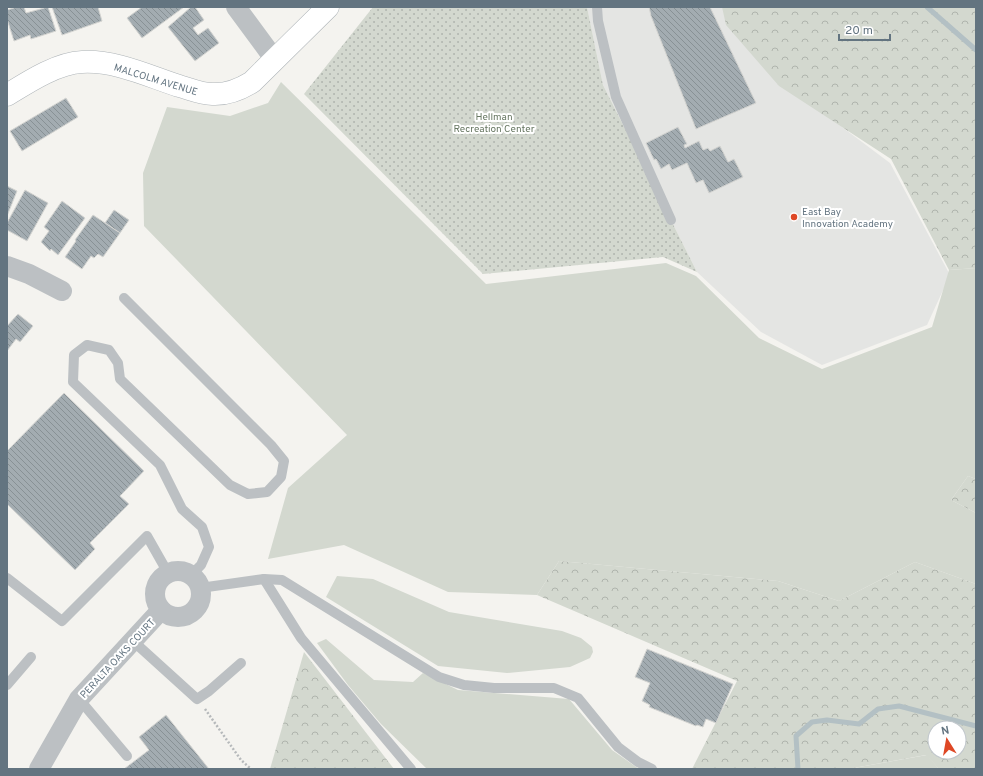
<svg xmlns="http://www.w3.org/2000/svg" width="983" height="776" font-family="Overpass,sans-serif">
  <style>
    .built { fill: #e4e5e3 }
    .grass { fill: #d3d8cf }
    .forest { fill: url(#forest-crowns); fill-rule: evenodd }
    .park { fill: url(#park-dots) }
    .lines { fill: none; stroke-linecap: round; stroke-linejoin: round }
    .stream { stroke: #b3c0c4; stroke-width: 5 }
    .building { fill: url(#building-back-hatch); stroke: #d5d5d2 }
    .secondary-casing { stroke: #aeb4b8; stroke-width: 23 }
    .path { stroke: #b6b9bb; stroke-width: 2.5; stroke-dasharray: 2 2; stroke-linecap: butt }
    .lane { stroke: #bcc0c3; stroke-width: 10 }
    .street { stroke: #bcc0c3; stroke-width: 20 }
    .secondary { stroke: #fff; stroke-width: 22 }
    .poi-dot { fill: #de4725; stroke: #fff; stroke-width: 1.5 }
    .labels { text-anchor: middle; stroke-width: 4; stroke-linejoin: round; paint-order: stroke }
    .street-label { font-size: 10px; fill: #637480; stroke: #fff }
    .park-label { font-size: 10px; fill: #677762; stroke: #fff }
    .poi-label { font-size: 10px; fill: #637480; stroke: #fff; text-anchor: start }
  </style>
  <defs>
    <pattern id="forest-crowns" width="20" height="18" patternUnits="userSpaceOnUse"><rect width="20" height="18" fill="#d3d8cf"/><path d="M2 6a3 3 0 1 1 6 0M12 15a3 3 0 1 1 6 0" fill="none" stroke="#afb4ad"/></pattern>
    <pattern id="park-dots" width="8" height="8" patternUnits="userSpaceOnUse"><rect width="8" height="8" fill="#d3d8cf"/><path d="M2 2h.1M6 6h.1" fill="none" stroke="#afb4ad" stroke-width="1.8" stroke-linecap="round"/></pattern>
    <pattern id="building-back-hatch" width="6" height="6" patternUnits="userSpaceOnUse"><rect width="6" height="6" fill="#a3acb1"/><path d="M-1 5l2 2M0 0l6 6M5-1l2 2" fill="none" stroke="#889195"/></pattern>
  </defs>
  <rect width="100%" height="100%" fill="#f4f3ef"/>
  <path class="built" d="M587 7H746L802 97 890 163 950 275 927 325 822 365 761 332 697 272 603 85Z"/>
  <g class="grass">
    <path d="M281 82 486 284 666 263 696 276 759 338 822 369 932 327 949 270 976 268V479L968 476 951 500 976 513V584L915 562 839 601 778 581 559 561 537 595 448 592 344 545 268 559 288 488 347 435 144 226 143 173 167 107 230 116 268 103Z"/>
    <path d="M337 576 373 579 449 612 562 631 581 638 592 647 593 652 590 658 570 667 507 673 438 666 326 597Z"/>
    <path d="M326 639 374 680 413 682 423 673 458 690 569 699 612 750 639 769H427L381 724 348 685 317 643Z"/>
    <path d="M927 755 939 769H848Z"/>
  </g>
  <g class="forest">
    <path d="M722 7H976V268L949 270 891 159 779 86 726 25Z"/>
    <path d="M968 476 976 479V513L951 500Z"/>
    <path d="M559 561 778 581 839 601 915 562 976 584V769H939L926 755 848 769H692L737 681 537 595ZM935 728H959V752H935Z"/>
    <path d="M304 652 394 769H270Z"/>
  </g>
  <path class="park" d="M373 7H587L603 85 697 272 663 257 483 274 304 94Z"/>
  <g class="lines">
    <g class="stream">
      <path d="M927 7 976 50"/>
      <path d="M798 769 796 736 812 722 827 720 859 724 878 709 899 706 976 726"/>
    </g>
  </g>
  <g class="building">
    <path d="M17 7H24L26 13 48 7 56 31 31 39 30 35 14 41 7 19V10Z"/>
    <path d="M52 7H98L102 21 62 35Z"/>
    <path d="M142 7H184L142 38 127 18Z"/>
    <path d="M191 7H195L204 20 193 28 198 35 208 28 219 43 195 61 168 27Z"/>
    <path d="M649 7H710L756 103 696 129 651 16Z"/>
    <path d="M66 98 78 117 22 151 10 131Z"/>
    <path d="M678 127 687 144 684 145 685 148 699 141 703 150 708 148 710 151 720 146 728 162 734 159 743 177 709 193 703 180 696 183 687 163 672 170 669 164 661 169 656 159 654 160 646 143Z"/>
    <path d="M7 186 17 191 7 216Z"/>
    <path d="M25 190 48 203 27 241 7 230V223Z"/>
    <path d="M62 201 85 218 58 255 51 249 50 251 41 242 49 231 44 227Z"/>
    <path d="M114 210 129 220 120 233 105 223Z"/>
    <path d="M93 215 120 233 103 257 98 254 94 258 91 256 82 269 65 257 76 241 75 240Z"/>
    <path d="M18 314 33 326 20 342 16 339 7 351V326Z"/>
    <path d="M64 393 144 471 120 496 129 504 90 543 95 549 75 570 7 504V451Z"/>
    <path d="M647 649 733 684 716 723 706 719 703 727 697 725 696 726 649 707 650 705 642 701 650 683 635 677Z"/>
    <path d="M166 715 209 769H124L149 750 139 737Z"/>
  </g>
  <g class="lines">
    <defs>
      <path id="secondary" d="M7 95C28 82 57 63 82 62 115 60 148 76 179 86 190 89 201 94 212 94 227 95 239 90 252 82L328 7"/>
    </defs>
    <use href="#secondary" class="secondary-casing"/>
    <path class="path" d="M205 709 241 760 251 769"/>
    <g class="lane">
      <path d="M597 7 598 21 616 97 671 220"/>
      <path d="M124 298 271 445 284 461 281 477 267 492 248 494 230 485 120 379 118 363 109 350 87 345 74 355 73 382 160 465 182 509 202 527 209 547 201 565 191 575"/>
      <path d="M7 578 62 621 147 536 168 573"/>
      <path d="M264 579 301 638 411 769"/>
      <path d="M200 588 264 579 282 580 439 677 464 685 494 688H554L578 698 618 747 638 762 652 769"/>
      <path d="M133 641 197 699 209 691 241 663"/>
      <path d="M7 685 31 657"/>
      <path d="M79 699 127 756"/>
    </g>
    <g class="street">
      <path d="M236 7 275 60"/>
      <path d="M7 266 29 274 62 291"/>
      <circle cx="178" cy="594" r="23"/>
      <path d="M39 769 79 699 161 610"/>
    </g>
    <use href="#secondary" class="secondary"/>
  </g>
  <circle class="poi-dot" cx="794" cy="217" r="4"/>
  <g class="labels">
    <g class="street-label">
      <text transform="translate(156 79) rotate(17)" y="4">MALCOLM AVENUE</text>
      <text transform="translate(117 658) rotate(-47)" y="4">PERALTA OAKS COURT</text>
    </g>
    <g class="park-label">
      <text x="494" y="120">Hellman<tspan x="494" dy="12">Recreation Center</tspan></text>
    </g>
    <g class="poi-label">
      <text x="802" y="215">East Bay<tspan x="802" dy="12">Innovation Academy</tspan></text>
    </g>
  </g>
  <rect width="983" height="776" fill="none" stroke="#637480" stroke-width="16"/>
  <g transform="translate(947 740) rotate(349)"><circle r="19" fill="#ffffff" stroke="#c1c7cc"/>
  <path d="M0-3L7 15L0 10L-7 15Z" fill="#de4725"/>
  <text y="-6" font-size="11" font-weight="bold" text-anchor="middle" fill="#637480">N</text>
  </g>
  <path d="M839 34v6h51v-6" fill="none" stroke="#637480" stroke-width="2"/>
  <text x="845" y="34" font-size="12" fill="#637480" stroke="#ffffff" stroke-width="3" paint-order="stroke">20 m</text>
</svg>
